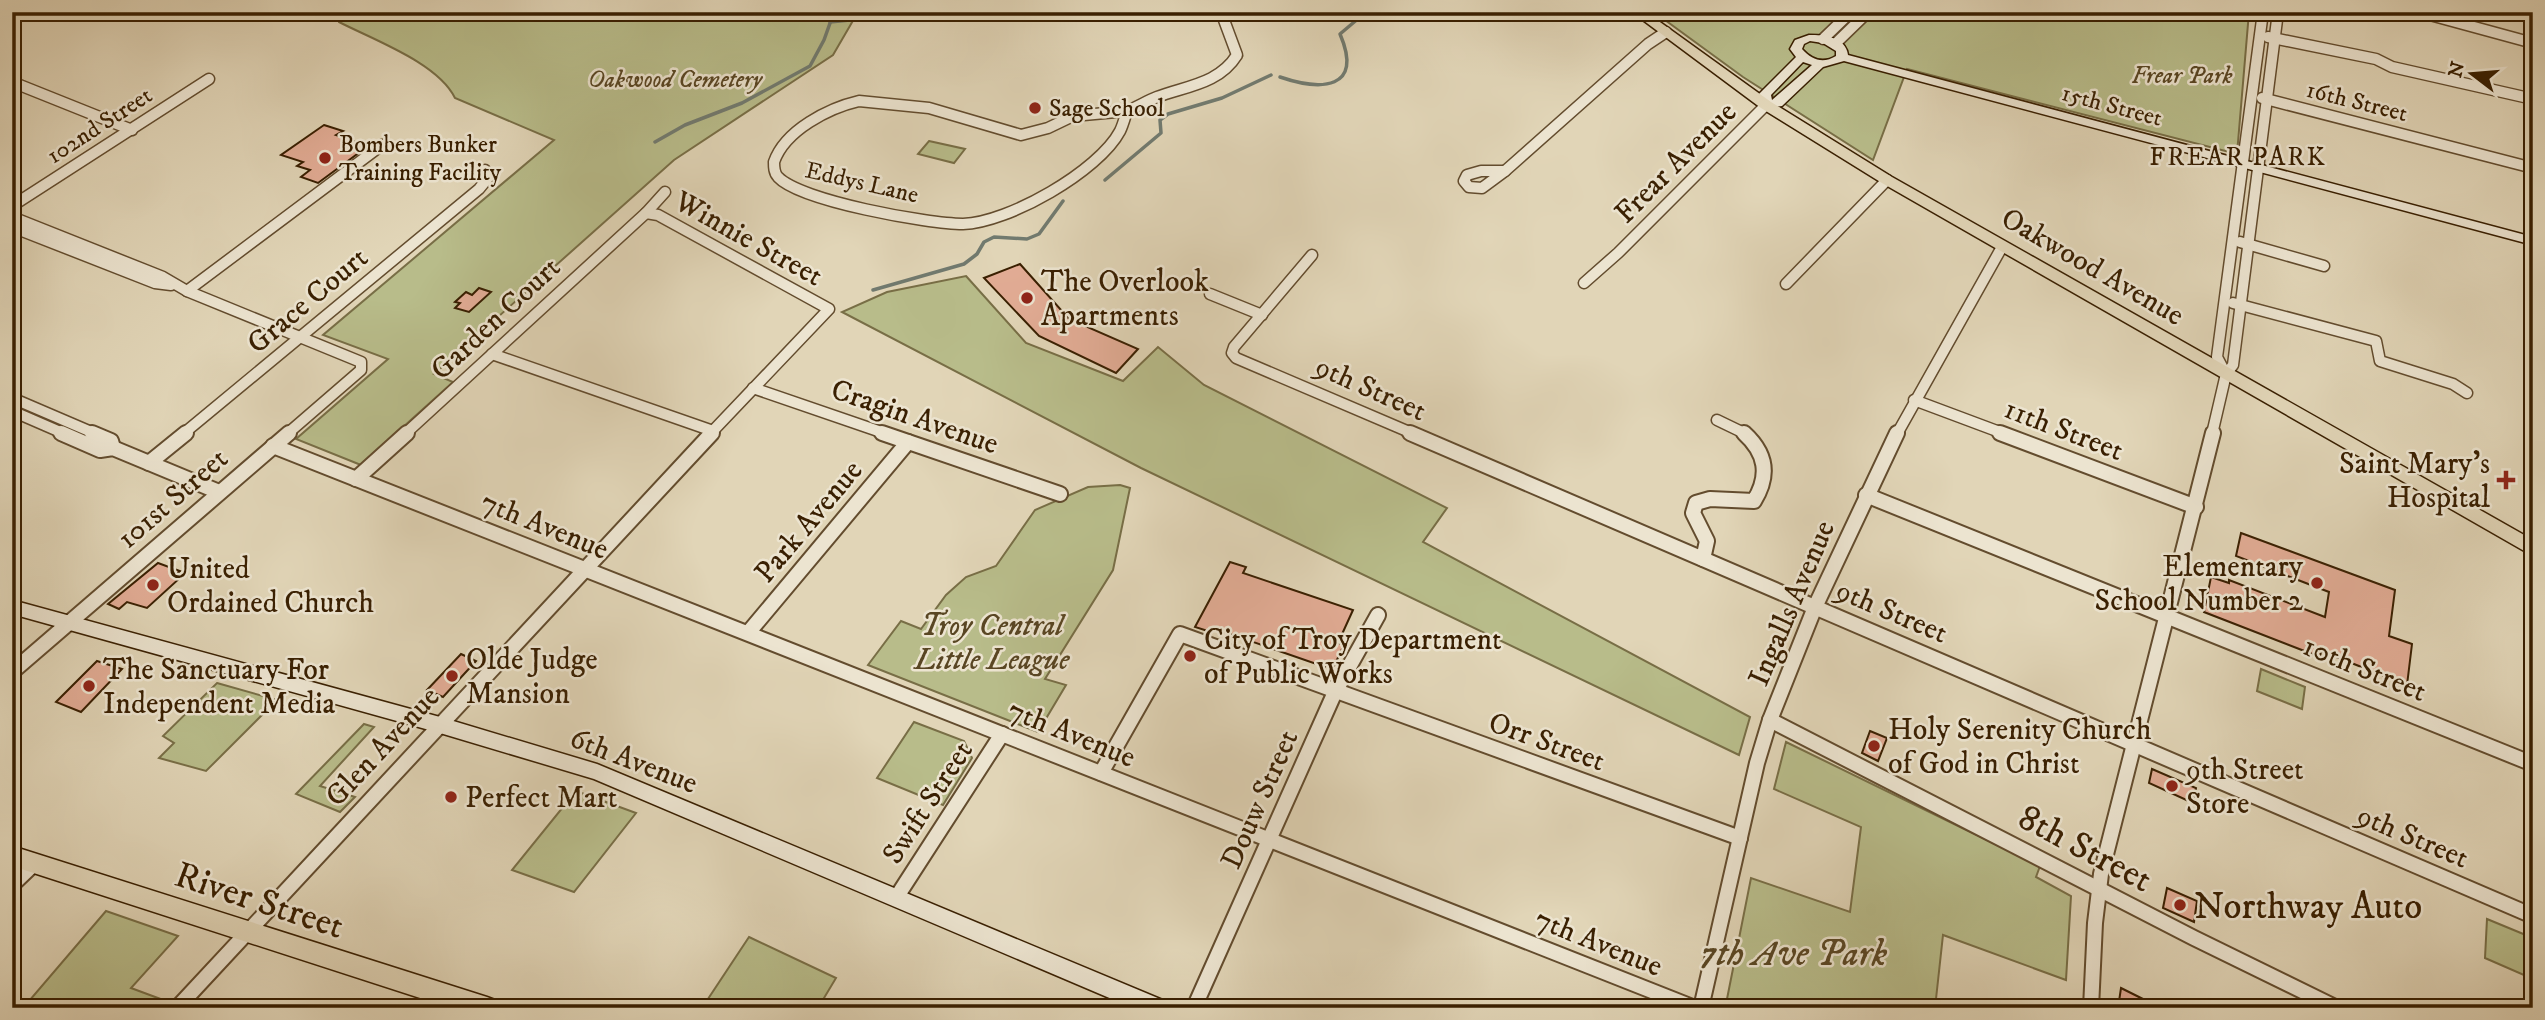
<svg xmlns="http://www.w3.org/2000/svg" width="2545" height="1020" font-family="'IM FELL DW Pica',serif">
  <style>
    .green { fill: #b8bc8a; stroke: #786e46; stroke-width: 2 }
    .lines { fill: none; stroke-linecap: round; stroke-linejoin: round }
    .stream { stroke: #717a6f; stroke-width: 3.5 }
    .building { fill: #e2ac95; stroke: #391f01; stroke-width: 2 }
    .street-far1-casing { stroke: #634c2e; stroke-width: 13 }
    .street-casing { stroke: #634c2e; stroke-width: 18 }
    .secondary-casing { stroke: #391f01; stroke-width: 3 }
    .primary-casing { stroke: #391f01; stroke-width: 3 }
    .street-far1 { stroke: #ece4d0; stroke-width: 10 }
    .street { stroke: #ece4d0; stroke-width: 14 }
    .secondary { fill: #ece4d0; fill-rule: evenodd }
    .primary { fill: #e1d5b7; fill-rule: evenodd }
    .poi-dot { fill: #8f2418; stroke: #ece4d0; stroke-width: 2.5 }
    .labels { text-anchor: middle; stroke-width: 5; stroke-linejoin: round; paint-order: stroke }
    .far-park-label { font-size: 24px; font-style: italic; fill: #594623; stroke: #ece4d0 }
    .far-street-label { font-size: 24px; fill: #391f01; stroke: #ece4d0 }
    .far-poi-label { font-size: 24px; fill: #391f01; stroke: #ece4d0; text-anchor: start }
    .far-neighbourhood-label { font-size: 26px; letter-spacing: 2px; fill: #391f01; stroke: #ece4d0 }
    .street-label { font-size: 30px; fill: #391f01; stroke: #ece4d0 }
    .poi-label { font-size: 30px; fill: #391f01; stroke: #ece4d0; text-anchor: start }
    .park-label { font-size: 30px; font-style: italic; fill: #594623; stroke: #ece4d0 }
    .near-street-label { font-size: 37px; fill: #391f01; stroke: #ece4d0 }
    .near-poi-label { font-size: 37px; fill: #391f01; stroke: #ece4d0; text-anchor: start }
    .near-park-label { font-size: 37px; font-style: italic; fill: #594623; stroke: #ece4d0 }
  </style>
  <rect width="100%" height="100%" fill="#e1d5b7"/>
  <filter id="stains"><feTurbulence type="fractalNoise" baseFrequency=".00286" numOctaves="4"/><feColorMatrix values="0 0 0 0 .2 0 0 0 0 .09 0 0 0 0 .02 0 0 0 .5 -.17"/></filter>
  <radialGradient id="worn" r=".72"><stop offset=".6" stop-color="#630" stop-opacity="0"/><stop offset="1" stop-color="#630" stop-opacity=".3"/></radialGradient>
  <g class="green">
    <path d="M334 12H858L833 55 674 160 434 374 453 382 361 465 296 439 388 359 323 335 554 140 455 98C438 63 374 40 339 22Z"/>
    <path d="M1654 12H2249L2237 154 1907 69 1873 160 1743 77Z"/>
    <path d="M929 141 965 149 954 163 918 154Z"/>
    <path d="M966 276 1026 343 1123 381 1158 347 1204 385 1447 508 1423 542 1750 717 1739 755 1141 468 842 312 887 292Z"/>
    <path d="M1120 485 1130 488 1113 570 1045 679 1066 685 1038 732 868 665 901 621 921 629 946 595 966 577 996 566 1035 510 1088 487Z"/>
    <path d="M2261 669 2305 687 2302 709 2257 691Z"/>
    <path d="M217 683 277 700 206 771 159 758 174 743 163 736Z"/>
    <path d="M914 722 964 741 972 758 943 805 877 778Z"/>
    <path d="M364 724 374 727 320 786 355 797 340 812 296 794Z"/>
    <path d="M1786 742 2040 866 2036 877 2071 896 2066 980 1943 935 1935 1008H1735L1726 1004 1751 878 1850 912 1861 827 1774 789Z"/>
    <path d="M576 791 636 813 574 892 512 870Z"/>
    <path d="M106 911 178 936 131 988 166 1001 160 1008H50L29 1001Z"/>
    <path d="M2487 919 2533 938V979L2485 958Z"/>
    <path d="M749 937 836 978 818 1008H702Z"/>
  </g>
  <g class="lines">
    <g class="stream">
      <path d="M830 22 870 18V12"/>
      <path d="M1280 77C1321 91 1364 90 1340 34L1366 12"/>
      <path d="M655 142 685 125 742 103 810 66 824 40 834 12"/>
      <path d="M1105 180 1161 133 1160 120 1168 114 1222 98 1271 75"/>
      <path d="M873 290 964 264 977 254 984 242 994 237 1027 239 1039 234 1063 201"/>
    </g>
  </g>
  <g class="building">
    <path d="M324 125 343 131 336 135 368 146 318 183 301 177 310 170 297 166 303 162 281 155Z"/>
    <path d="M1020 264 1069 319 1138 349 1116 373 1039 336 984 278Z"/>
    <path d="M479 288 491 292 469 312 455 308 460 303 455 302 466 292 472 295Z"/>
    <path d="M2241 533 2395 590 2389 636 2412 644 2407 685 2321 651 2320 657 2204 612 2211 577 2229 583V580L2325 617 2329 592 2236 556Z"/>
    <path d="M1230 562 1246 567 1243 573 1353 610 1338 643 1344 645 1334 666 1326 663 1325 667 1213 628 1211 632 1195 627Z"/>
    <path d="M158 563 180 571 175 575 181 577 147 608 127 602 119 609 108 604Z"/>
    <path d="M461 654 476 661 443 697 427 690Z"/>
    <path d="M97 661 122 669 81 712 56 702Z"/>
    <path d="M1870 731 1887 738 1878 761 1862 753Z"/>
    <path d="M2152 769 2196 788 2193 803 2149 783Z"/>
    <path d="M2167 888 2197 901 2194 922 2163 908Z"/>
    <path d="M2121 988 2161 1008H2118Z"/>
  </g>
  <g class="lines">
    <defs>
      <g id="street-far1">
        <path d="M2419 12 2533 43"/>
        <path d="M2268 37 2376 59 2392 67 2533 99"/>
        <path d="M1823 39 1851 12"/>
        <path d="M1835 44 1868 12"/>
        <path d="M12 82 132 130"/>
        <path d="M2262 98 2533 168"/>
        <path d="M859 101 929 108 1021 135 1048 128 1073 116 1127 111C1125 117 1123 125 1120 131 1099 171 1008 223 963 224 929 224 800 201 778 177 774 173 774 167 774 162 785 130 829 108 859 101Z"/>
        <path d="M1127 111C1137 107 1147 101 1157 97 1186 86 1219 84 1237 55L1221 12"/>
        <path d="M1481 171H1505L1482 188 1469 187 1464 181 1467 175Z"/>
        <path d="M1505 171 1648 44 1666 32"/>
        <path d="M12 206 209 79"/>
        <path d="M646 213 658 215 829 309 710 434"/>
        <path d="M12 217 163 277 187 291 361 362V370L287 434"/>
        <path d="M12 227 155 283 171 285"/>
        <path d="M2240 242 2324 266"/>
        <path d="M1312 255 1234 347 1232 353 1236 358 1414 434"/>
        <path d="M1584 283 1618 253 1766 105"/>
        <path d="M1786 284 1887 180"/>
        <path d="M187 291 382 145"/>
        <path d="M1210 294 1262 315"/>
        <path d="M2233 303 2376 341 2380 361 2453 384 2467 393"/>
        <path d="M492 354 713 431"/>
        <path d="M2226 374 2217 357 2263 12"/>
        <path d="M753 388 887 434"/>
        <path d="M12 398 96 434"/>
        <path d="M1914 400 2005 434"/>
        <path d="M12 411 65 434"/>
        <path d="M1717 420 1746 434"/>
        <path d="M183 434 479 189 488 178 485 170"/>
        <path d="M405 434 646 213 665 192"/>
        <path d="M1897 434 2002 247"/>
        <path d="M2212 434 2226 374 2233 365 2278 12"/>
      </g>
      <g id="street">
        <path d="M61 433 100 450 113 448 219 492"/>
        <path d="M92 433 111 441 113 448"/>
        <path d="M882 433 1060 494"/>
        <path d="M1410 433 2533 916"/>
        <path d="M2000 433 2196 507"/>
        <path d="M273 446 1695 1008"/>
        <path d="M149 463 186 433"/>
        <path d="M356 479 407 433"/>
        <path d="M1866 495 2533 764"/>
        <path d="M1703 559 1707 541 1693 513 1696 503 1710 499 1754 501C1770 475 1766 453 1744 433"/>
        <path d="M748 633 908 442"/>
        <path d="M12 672 289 433"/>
        <path d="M1770 720 2194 938 2337 1008"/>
        <path d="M1101 773 1180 634 1740 838"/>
        <path d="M12 885 35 863"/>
        <path d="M896 898 1002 734"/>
        <path d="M177 1008 712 433"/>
        <path d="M1194 1008 1335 692 1378 615"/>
        <path d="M1701 1008 1757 763 1770 720 1815 607 1897 433"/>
        <path d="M2091 1008 2095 923 2101 874 2213 433"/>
      </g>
      <g id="secondary">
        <path d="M1809 35C1824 35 1846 37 1848 55L2533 237V245L1844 61 1823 67 1782 106 1762 108 1759 94 1796 57 1790 49 1795 40ZM1810 41 1823 43 1836 51V56C1823 64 1812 60 1802 49L1804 44ZM1803 62 1812 65 1772 100 1771 95Z"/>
        <path d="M12 600 440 717 597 764 1165 1001 1168 1008H1133L594 779 440 733 12 614Z"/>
      </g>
      <g id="primary">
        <path d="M1632 12H1646L1771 102 1892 177 2533 540V556L1882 183 1761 108Z"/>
        <path d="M12 846 487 997 495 1000 498 1008H451L12 866Z"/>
      </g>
    </defs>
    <use href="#street-far1" class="street-far1-casing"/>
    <use href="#street" class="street-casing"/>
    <use href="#secondary" class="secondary-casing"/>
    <use href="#primary" class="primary-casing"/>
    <use href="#street-far1" class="street-far1"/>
    <use href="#street" class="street"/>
    <use href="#secondary" class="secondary"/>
    <use href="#primary" class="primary"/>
  </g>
  <g class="poi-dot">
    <circle cx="1035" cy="108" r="7"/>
    <circle cx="325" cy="158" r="7"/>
    <circle cx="1027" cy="298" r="7"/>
    <path d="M2502.5 469.5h7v7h7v7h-7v7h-7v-7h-7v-7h7z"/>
    <circle cx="2317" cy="583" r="7"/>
    <circle cx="153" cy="585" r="7"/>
    <circle cx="1190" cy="656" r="7"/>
    <circle cx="452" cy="676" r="7"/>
    <circle cx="89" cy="686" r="7"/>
    <circle cx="1874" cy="746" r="7"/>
    <circle cx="2172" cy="786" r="7"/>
    <circle cx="451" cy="797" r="7"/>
    <circle cx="2180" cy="905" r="7"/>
  </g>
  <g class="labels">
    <g class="far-park-label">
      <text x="2182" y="83">Frear Park</text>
      <text x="675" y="87">Oakwood Cemetery</text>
    </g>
    <g class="far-street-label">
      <text transform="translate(2357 101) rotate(14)" y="8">16th Street</text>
      <text transform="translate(2112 105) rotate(15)" y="8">15th Street</text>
      <text transform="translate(99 125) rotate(-33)" y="8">102nd Street</text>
      <text transform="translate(862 182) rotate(13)" y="8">Eddys Lane</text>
    </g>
    <g class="far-poi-label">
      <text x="1049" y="116">Sage School</text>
      <text x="339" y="152">Bombers Bunker<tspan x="339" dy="28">Training Facility</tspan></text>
    </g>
    <g class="far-neighbourhood-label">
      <text x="2238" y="165">FREAR PARK</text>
    </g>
    <g class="street-label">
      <text transform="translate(1675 162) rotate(-45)" y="10">Frear Avenue</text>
      <text transform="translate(749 238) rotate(29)" y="10">Winnie Street</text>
      <text transform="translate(2093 266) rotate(30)" y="10">Oakwood Avenue</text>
      <text transform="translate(307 300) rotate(-40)" y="10">Grace Court</text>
      <text transform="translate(495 318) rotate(-43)" y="10">Garden Court</text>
      <text transform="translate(1371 388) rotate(24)" y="10">9th Street</text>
      <text transform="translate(915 416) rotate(19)" y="10">Cragin Avenue</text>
      <text transform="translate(2064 429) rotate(21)" y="10">11th Street</text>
      <text transform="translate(172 498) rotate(-41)" y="10">101st Street</text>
      <text transform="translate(808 521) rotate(-50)" y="10">Park Avenue</text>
      <text transform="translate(545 525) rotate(22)" y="10">7th Avenue</text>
      <text transform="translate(1791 603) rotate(-67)" y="10">Ingalls Avenue</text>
      <text transform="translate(1892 611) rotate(23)" y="10">9th Street</text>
      <text transform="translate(2365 668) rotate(22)" y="10">10th Street</text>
      <text transform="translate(1072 733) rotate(22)" y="10">7th Avenue</text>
      <text transform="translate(1547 741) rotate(20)" y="10">Orr Street</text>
      <text transform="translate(382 746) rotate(-47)" y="10">Glen Avenue</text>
      <text transform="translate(634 760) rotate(21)" y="10">6th Avenue</text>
      <text transform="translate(1259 799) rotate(-66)" y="10">Douw Street</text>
      <text transform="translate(927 802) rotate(-57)" y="10">Swift Street</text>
      <text transform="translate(2413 836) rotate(23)" y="10">9th Street</text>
      <text transform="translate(1599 942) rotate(22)" y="10">7th Avenue</text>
    </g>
    <g class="poi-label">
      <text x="1041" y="291">The Overlook<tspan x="1041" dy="34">Apartments</tspan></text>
      <text x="2490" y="473" text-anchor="end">Saint Mary's<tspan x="2490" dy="34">Hospital</tspan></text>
      <text x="2303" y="576" text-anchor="end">Elementary<tspan x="2303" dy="34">School Number 2</tspan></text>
      <text x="167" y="578">United<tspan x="167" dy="34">Ordained Church</tspan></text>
      <text x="1204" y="649">City of Troy Department<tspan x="1204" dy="34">of Public Works</tspan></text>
      <text x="466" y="669">Olde Judge<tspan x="466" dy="34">Mansion</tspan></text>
      <text x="103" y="679">The Sanctuary For<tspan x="103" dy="34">Independent Media</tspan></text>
      <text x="1888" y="739">Holy Serenity Church<tspan x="1888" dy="34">of God in Christ</tspan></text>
      <text x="2186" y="779">9th Street<tspan x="2186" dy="34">Store</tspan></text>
      <text x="465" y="807">Perfect Mart</text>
    </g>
    <g class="park-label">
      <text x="992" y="635">Troy Central<tspan x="992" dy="34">Little League</tspan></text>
    </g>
    <g class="near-street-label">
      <text transform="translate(2086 847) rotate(28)" y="13">8th Street</text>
      <text transform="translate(260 899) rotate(18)" y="13">River Street</text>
    </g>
    <g class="near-poi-label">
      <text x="2194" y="918">Northway Auto</text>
    </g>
    <g class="near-park-label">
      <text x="1794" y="965">7th Ave Park</text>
    </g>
  </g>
  <rect width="2545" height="1020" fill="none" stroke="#e1d5b7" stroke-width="42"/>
  <rect x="14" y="14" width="2517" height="992" fill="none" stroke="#391f01" stroke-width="3.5"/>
  <rect x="21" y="21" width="2503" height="978" fill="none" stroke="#391f01" stroke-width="2"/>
  <g transform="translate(2472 74) rotate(286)" stroke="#ece4d0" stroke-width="5" paint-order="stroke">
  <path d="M0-5L12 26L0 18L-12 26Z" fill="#391f01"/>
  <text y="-10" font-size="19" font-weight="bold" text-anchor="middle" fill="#391f01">N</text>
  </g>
  <rect width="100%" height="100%" filter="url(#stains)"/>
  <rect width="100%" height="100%" fill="url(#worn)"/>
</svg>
